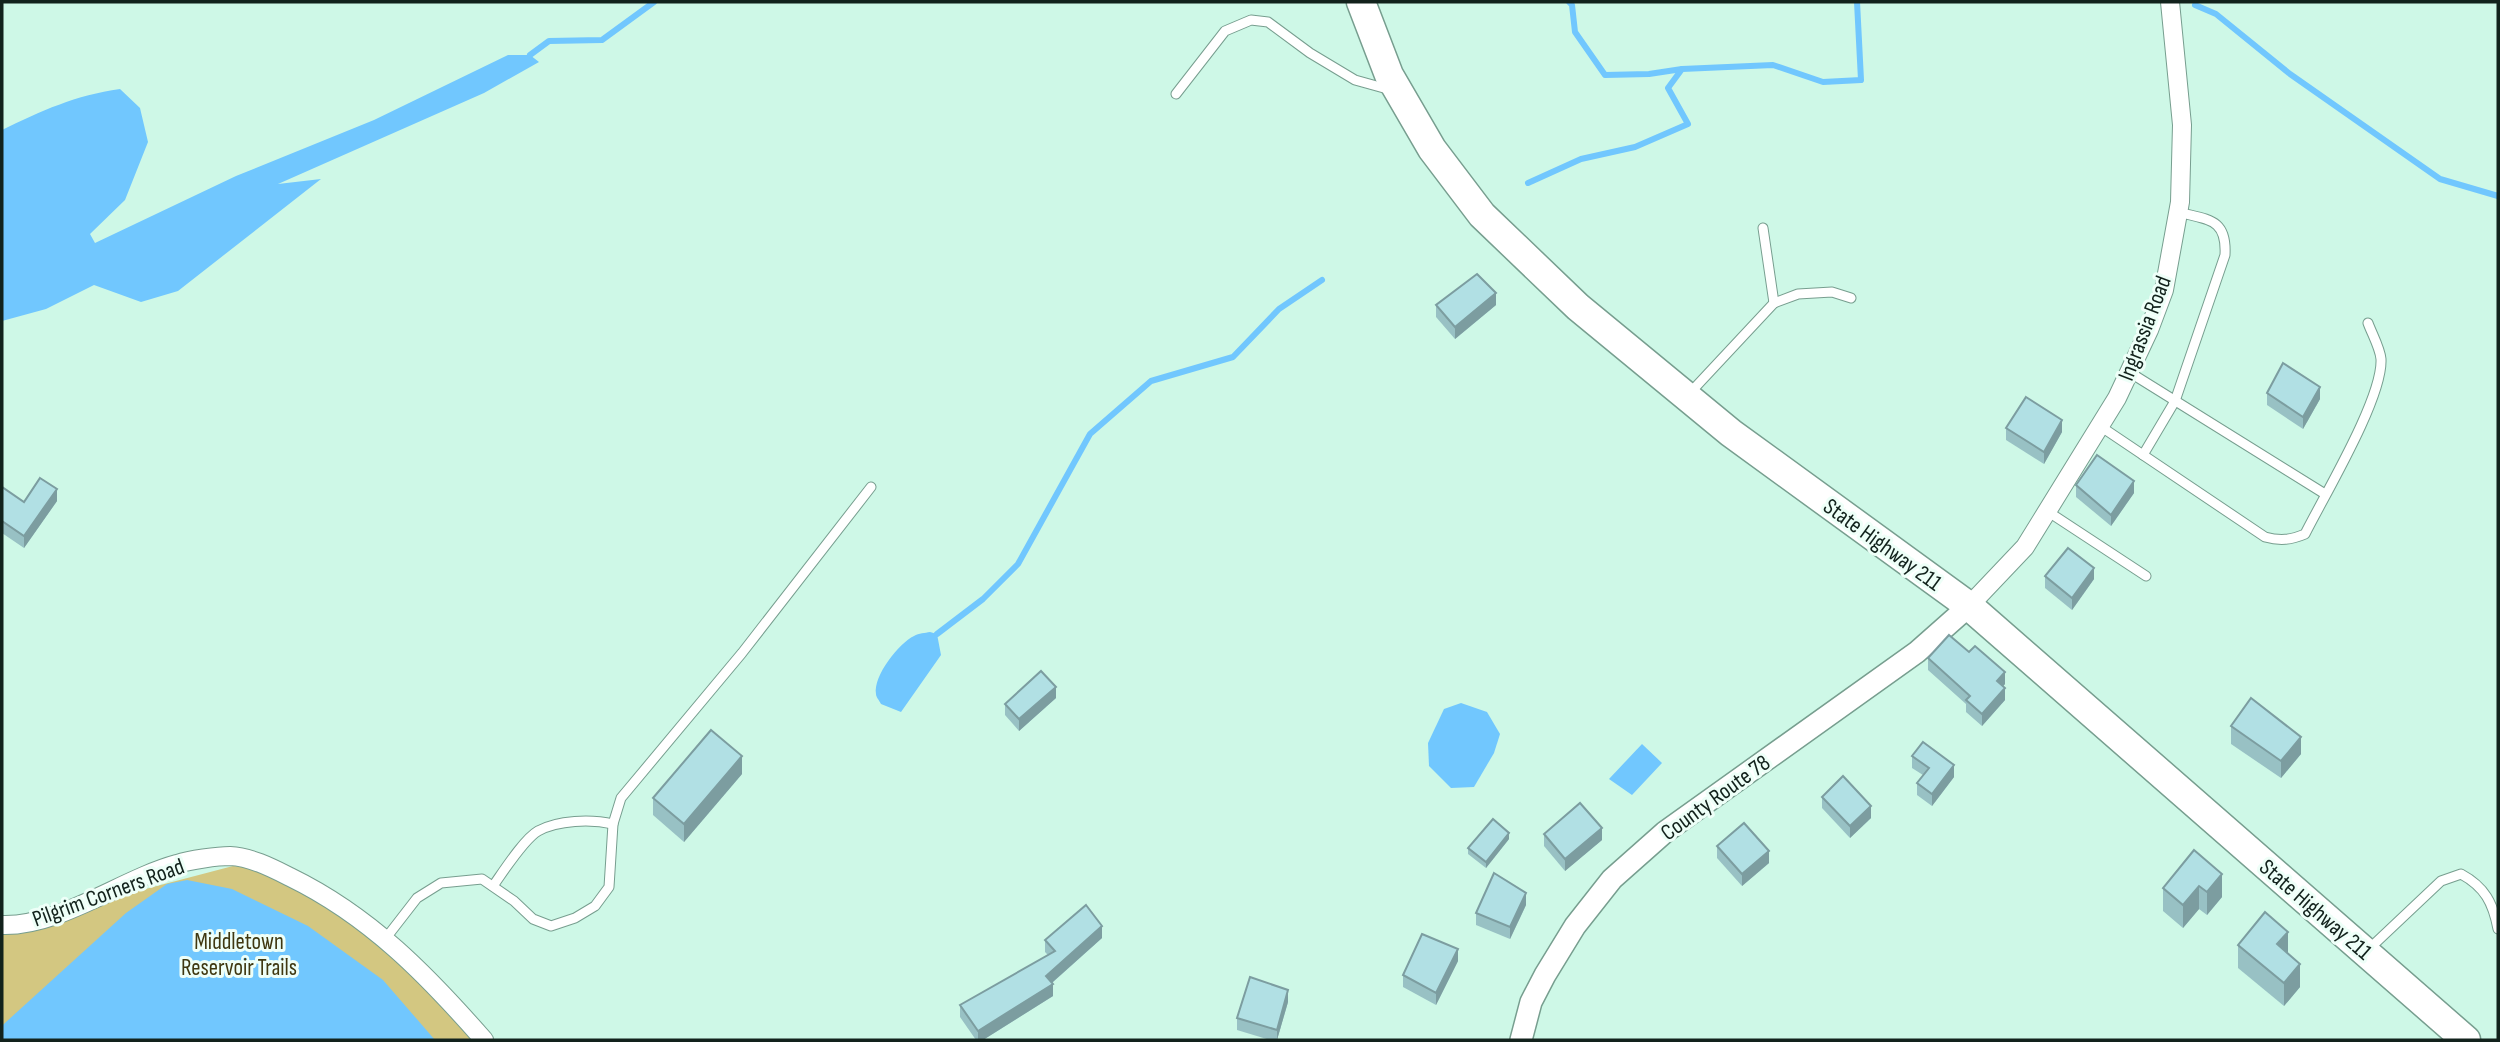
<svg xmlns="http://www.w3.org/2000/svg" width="2500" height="1042" font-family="'Sofia Sans Condensed',sans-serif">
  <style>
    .green { fill: #d3c781 }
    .water { fill: #71c7fe }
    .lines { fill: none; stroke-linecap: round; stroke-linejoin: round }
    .stream { stroke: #71c7fe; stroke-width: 6 }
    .service-casing { stroke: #779e8f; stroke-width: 11 }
    .minor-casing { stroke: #779e8f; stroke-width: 20 }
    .tertiary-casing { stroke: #779e8f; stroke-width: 24 }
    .primary-casing { stroke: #779e8f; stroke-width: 31 }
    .service { stroke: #fff; stroke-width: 9 }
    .minor { stroke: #fff; stroke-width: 18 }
    .tertiary { stroke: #fff; stroke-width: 21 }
    .primary { stroke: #fff; stroke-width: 28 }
    .wall { fill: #98c1c4 }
    .shaded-wall { fill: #7c9da0 }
    .building { fill: #b1e0e4; stroke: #7c9da0; stroke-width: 2 }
    .labels { text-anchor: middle; stroke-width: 6; stroke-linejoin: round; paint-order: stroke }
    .street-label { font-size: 23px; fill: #12221c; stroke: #eefff8 }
    .park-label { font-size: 23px; fill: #3f3811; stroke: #eefff8 }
  </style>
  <rect width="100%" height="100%" fill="#cef8e7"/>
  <path class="green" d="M233 866 255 868 312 898 364 932 490 1040H2V921L115 897Z"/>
  <g class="water">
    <path d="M508 55H530L539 62 484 93 278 184 321 179 178 291 141 302 94 285 46 309 2 321V130C41 111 76 95 120 89L140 108 148 142 125 200 90 234 95 243 236 176 374 120Z"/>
    <path d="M930 632 937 634 941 655 901 712 881 704C879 700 876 697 876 694 873 676 899 643 914 636 919 633 925 633 930 632Z"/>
    <path d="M1461 703 1487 712 1500 734 1494 753 1474 787 1451 788 1429 766 1428 743 1444 709Z"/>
    <path d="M1642 744 1662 763 1632 795 1609 779Z"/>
    <path d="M187 880 232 889 308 926 383 980 435 1040H2V1026L6 1022 126 913 167 884Z"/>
  </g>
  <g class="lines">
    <g class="stream">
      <path d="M1569 2 1572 5 1575 32 1605 75 1649 74 1682 69"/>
      <path d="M2195 5 2216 14 2290 74 2440 179 2498 196"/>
      <path d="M530 55 549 41 602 40 654 2"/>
      <path d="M1528 183 1581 159 1635 147 1688 124 1668 88 1682 69 1773 65 1823 82 1861 80 1857 2"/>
      <path d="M937 634 983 599 1018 564 1090 434 1151 381 1233 357 1279 309 1322 280"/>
    </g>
    <defs>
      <g id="service">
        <path d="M1176 94 1225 31 1251 20 1268 22 1310 53 1355 80 1391 90"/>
        <path d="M1763 228 1774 303"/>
        <path d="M2129 372 2325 494"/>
        <path d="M1688 395 1774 303 1798 294 1832 292 1851 298"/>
        <path d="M2100 426 2265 537C2280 541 2291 540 2305 534 2324 496 2383 398 2381 359 2380 348 2372 334 2368 323"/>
        <path d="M2143 455 2175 401 2225 255C2227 218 2208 220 2178 212"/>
        <path d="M2047 511 2146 576"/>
        <path d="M493 886C503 872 524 839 538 831 558 820 591 819 613 824"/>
        <path d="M386 938 417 898 441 883 482 879 514 901 533 919 551 926 575 918 595 906 609 887 613 824 621 798 742 653 871 487"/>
        <path d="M2369 949 2441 881 2461 874C2485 887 2493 903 2498 929"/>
      </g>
      <g id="minor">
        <path d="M1969 606 2025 547 2117 398 2149 330 2164 290 2180 202 2182 125 2170 2"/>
        <path d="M2 925C59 927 122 879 177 864 190 860 217 856 230 856 251 857 272 868 290 877 370 916 427 975 484 1040"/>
      </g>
      <path id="tertiary" d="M1521 1040 1531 1002 1545 975 1575 926 1612 879 1665 832 1917 652 1969 606"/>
      <path id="primary" d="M1361 2 1389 75 1432 149 1482 215 1578 307 1731 433 1969 606 2466 1040"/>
    </defs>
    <use href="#service" class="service-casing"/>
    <use href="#minor" class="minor-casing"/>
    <use href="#tertiary" class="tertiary-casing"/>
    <use href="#primary" class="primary-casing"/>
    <use href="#service" class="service"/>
    <use href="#minor" class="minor"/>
    <use href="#tertiary" class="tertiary"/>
    <use href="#primary" class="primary"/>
  </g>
  <g class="wall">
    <path d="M1436 305H1496L1455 339 1436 317Z"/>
    <path d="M2267 393 2320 399 2303 429 2267 405Z"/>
    <path d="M2006 428 2062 432 2044 464 2006 440Z"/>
    <path d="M2076 485 2134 493 2111 526 2076 497Z"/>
    <path d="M2 487 24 502 57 501 24 548 2 533Z"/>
    <path d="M2045 576 2094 579 2072 610 2045 588Z"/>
    <path d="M1928 658 2005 684 2003 686 2005 700 1982 726 1966 712V704L1928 670Z"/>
    <path d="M1056 698 1019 731 1005 715V704Z"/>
    <path d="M2231 726 2301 754 2281 778 2231 744Z"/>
    <path d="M1912 756 1954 777 1932 806 1917 795V783L1923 775 1912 768Z"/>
    <path d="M742 774 684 842 653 815V798Z"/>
    <path d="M1822 797 1871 818 1850 838 1822 808Z"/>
    <path d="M1544 834 1602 840 1565 871 1544 846Z"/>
    <path d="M1509 839 1486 868 1468 854V848Z"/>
    <path d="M1717 846 1769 863 1742 886 1717 858Z"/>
    <path d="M2194 850 2222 897 2207 915 2199 909 2183 928 2163 911V888Z"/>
    <path d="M1526 905 1510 939 1476 925V913Z"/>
    <path d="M1102 938 1052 983 1053 996 983 1040H976L960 1017V1005L1048 955 1045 952V940Z"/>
    <path d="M2238 945 2288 953 2300 987 2284 1006 2238 968Z"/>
    <path d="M1458 961 1436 1005 1403 987V975Z"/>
    <path d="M1288 1002 1277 1040H1270L1237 1030V1018Z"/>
  </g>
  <g class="shaded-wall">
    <path d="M1496 293V305L1455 339V327Z"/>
    <path d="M2320 387V399L2303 429V417Z"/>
    <path d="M2062 420V432L2044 464V452Z"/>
    <path d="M2134 481V493L2111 526V515Z"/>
    <path d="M57 489V501L24 548V536Z"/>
    <path d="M2094 568V579L2072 610V598Z"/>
    <path d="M2005 672V684L1997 693V681Z"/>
    <path d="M1056 687V698L1019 731V719Z"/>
    <path d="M2005 688V700L1982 726V714Z"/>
    <path d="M2301 737V754L2281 778V761Z"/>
    <path d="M742 756V774L684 842V824Z"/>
    <path d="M1954 765V777L1932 806V794Z"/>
    <path d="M1871 806V818L1850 838V826Z"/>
    <path d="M1602 828V840L1565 871V859Z"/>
    <path d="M1509 833V839L1486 868V862Z"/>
    <path d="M1769 851V863L1742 886V874Z"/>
    <path d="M2222 874V897L2207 915V892Z"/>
    <path d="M2199 886V909L2183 928V905Z"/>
    <path d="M1526 893V905L1510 939V927Z"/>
    <path d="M1102 926V938L1046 988V976Z"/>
    <path d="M2288 932V954L2277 944Z"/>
    <path d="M1458 949V961L1436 1005V993Z"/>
    <path d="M2300 964V987L2284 1006V983Z"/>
    <path d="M1053 984V996L983 1040H978V1031Z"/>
    <path d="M1288 990V1002L1277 1040V1030Z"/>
  </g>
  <g class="building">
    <path d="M1477 274 1496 293 1455 327 1436 305Z"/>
    <path d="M2283 363 2320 387 2303 417 2267 393Z"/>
    <path d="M2026 397 2062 420 2044 452 2006 428Z"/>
    <path d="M2097 455 2134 481 2111 515 2076 485Z"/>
    <path d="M40 478 57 489 24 536 2 521V487L24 502Z"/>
    <path d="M2068 548 2094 568 2072 598 2045 576Z"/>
    <path d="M1949 635 1969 652 1975 646 2005 672 1997 681 2005 688 1982 714 1966 700 1970 696 1928 658Z"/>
    <path d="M1041 671 1056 687 1019 719 1005 704Z"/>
    <path d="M2251 698 2301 737 2281 761 2231 726Z"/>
    <path d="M711 730 742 756 684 824 653 798Z"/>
    <path d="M1923 742 1954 765 1932 794 1917 783 1929 768 1912 756Z"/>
    <path d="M1843 776 1871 806 1850 826 1822 797Z"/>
    <path d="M1580 803 1602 828 1565 859 1544 834Z"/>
    <path d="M1493 819 1509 833 1486 862 1468 848Z"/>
    <path d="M1744 823 1769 851 1742 874 1717 846Z"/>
    <path d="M2194 850 2222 874 2207 892 2199 886 2183 905 2163 888Z"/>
    <path d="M1494 873 1526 893 1510 927 1476 913Z"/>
    <path d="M1086 905 1102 926 1046 976 1053 984 978 1031 960 1005 1055 951 1045 940Z"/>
    <path d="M2265 912 2288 932 2277 944 2300 964 2284 983 2238 945Z"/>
    <path d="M1422 934 1458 949 1436 993 1403 975Z"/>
    <path d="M1250 977 1288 990 1277 1030 1237 1018Z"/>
  </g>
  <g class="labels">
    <g class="street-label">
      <text transform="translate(2144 328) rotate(-69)" y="8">Ingrassia Road</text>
      <text transform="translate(1883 544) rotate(36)" y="8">State Highway 211</text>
      <text transform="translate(1715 797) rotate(-36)" y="8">County Route 78</text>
      <text transform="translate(108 892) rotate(-20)" y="8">Pilgrim Corners Road</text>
      <text transform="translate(2316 909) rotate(41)" y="8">State Highway 211</text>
    </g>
    <g class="park-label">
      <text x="239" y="949">Middletown<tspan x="239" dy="26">Reservoir Trails</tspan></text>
    </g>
  </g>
  <rect width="2500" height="1042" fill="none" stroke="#12221c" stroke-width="7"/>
</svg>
